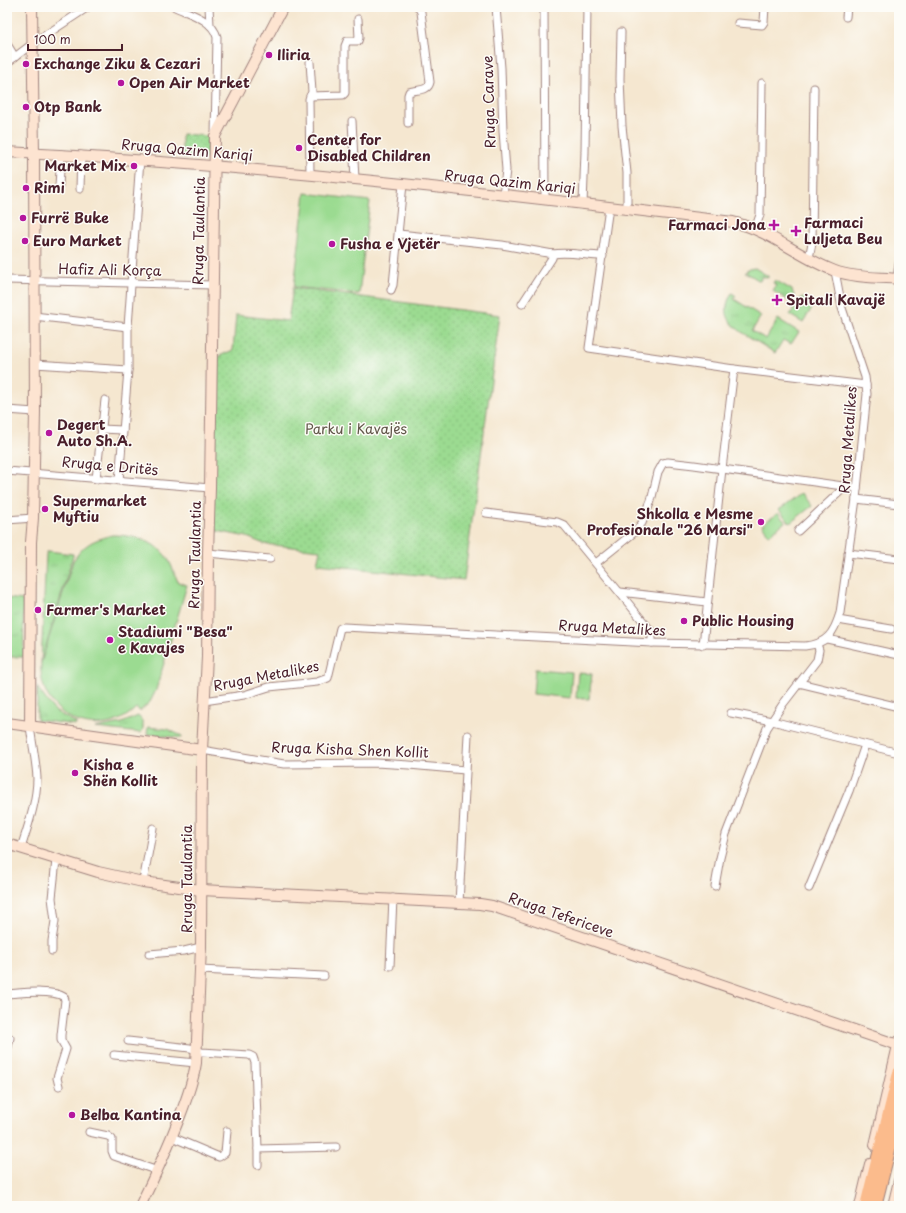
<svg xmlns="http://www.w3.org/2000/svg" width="906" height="1213" font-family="'Playpen Sans',sans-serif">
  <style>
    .grass { fill: url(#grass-tufts); stroke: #727d5e }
    .park { fill: url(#park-dots); stroke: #727d5e }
    .garden { fill: #9bdb91; stroke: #727d5e }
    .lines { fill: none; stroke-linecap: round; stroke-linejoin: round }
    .street-casing { stroke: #a0837e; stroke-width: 9 }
    .secondary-casing { stroke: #a0837e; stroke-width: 12 }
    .highway-casing { stroke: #a0837e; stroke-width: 14 }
    .street { stroke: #fff; stroke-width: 7 }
    .secondary { stroke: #fde4d1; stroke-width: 10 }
    .highway { stroke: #fbbb8c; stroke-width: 12 }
    .poi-dot { fill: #b5179e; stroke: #fdfcf7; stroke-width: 1.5 }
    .labels { text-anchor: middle; stroke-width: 3; stroke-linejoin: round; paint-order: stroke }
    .poi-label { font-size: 14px; font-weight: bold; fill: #4a1f2b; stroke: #fdfcf7; text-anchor: start }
    .street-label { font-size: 14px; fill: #4a1f2b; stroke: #fdfcf7 }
    .park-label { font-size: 14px; fill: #62574a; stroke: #fdfcf7 }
  </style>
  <defs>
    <pattern id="grass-tufts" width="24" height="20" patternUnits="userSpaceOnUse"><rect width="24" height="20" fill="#9bdb91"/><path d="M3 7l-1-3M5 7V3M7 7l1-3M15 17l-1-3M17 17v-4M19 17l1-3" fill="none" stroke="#87bc7d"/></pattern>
    <pattern id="park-dots" width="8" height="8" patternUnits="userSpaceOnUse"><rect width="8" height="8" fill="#9bdb91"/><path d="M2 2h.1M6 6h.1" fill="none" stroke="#87bc7d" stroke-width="1.8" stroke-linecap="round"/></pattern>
  </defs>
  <rect width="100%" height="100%" fill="#fdfcf7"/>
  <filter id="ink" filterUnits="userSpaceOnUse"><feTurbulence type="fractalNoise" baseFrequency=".025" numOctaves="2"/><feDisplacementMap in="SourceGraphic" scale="8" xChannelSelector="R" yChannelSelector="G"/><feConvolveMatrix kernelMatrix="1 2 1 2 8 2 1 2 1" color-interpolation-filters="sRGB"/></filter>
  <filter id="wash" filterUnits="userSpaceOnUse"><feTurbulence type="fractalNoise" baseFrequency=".012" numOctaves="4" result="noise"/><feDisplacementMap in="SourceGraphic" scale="16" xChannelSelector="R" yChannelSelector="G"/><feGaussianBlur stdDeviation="0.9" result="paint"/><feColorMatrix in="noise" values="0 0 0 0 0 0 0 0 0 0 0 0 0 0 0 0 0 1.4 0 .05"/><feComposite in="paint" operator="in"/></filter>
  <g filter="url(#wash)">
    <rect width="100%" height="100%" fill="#f5e7d0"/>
    <g class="grass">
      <path d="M755 268 768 276V278L762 276 760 281 745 272 750 269Z"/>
      <path d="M775 280 792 290 794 296 792 303 773 291 776 285 773 283Z"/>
      <path d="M732 293 736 296 734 299 761 316 752 331 766 339 778 319 799 332 791 344 783 340 775 353C767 348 759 343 751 338 733 327 718 316 732 293Z"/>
      <path d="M804 298 811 302 813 306 803 323 790 315 800 299Z"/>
      <path d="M48 551 73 554V556L41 663 46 554Z"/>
      <path d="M7 598 23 600 24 657H7Z"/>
      <path d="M37 687 47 701 55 711 76 723V725L37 720Z"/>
      <path d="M138 716C143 720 145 727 141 733L95 728 122 723Z"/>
      <path d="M148 727 167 729 182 736V738L147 734Z"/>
    </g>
    <g class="park">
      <path d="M182 134 208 136 207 158 182 157Z"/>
      <path d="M293 288 500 315 464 580 317 564 320 550 264 544 247 537 212 530 215 358 233 350 236 315 288 321Z"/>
    </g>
    <g class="garden">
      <path d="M305 193 370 201 359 294 294 287Z"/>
      <path d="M802 493 812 506 790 523 779 510Z"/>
      <path d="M778 513 785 522 769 535 762 525Z"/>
      <path d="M112 535C133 535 155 540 168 559 172 566 175 575 178 582L187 585 156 690 150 702 140 711 136 708C99 745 37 716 41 663L73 561C84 544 93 540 112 535Z"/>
      <path d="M535 669 572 672 570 698 533 694Z"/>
      <path d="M578 673 592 674 589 699 576 698Z"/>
    </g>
  </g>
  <g filter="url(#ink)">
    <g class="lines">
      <defs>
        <g id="street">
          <path d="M175 7C190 14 212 19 217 37L215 135"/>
          <path d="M209 7 210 25"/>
          <path d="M496 7 501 68 503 131 506 170 503 195"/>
          <path d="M544 7 545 200"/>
          <path d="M846 17 847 7"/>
          <path d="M738 23 762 25 764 22 765 7"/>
          <path d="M621 32 620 79 622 126 627 173V209"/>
          <path d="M7 44 15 57"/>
          <path d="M310 62 312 92 309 99 310 175"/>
          <path d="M7 63 32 44 88 7"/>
          <path d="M310 96 343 95 345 93V46L347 41H358L359 38 358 19"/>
          <path d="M352 121 355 179"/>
          <path d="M408 123V95L409 92C417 89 428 92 430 82L421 12 418 7"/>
          <path d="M59 186 61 154"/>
          <path d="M80 189 81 155"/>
          <path d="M583 204 585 152 587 7"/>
          <path d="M609 207 589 348 734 369 866 385"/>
          <path d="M755 229 760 215 762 83"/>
          <path d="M399 234 502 245 553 254C569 251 586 256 603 256"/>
          <path d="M809 258 812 243 814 88"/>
          <path d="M897 279 899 263"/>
          <path d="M7 280 213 285"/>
          <path d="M391 290 393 285 403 184"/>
          <path d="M522 304 552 258 553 254"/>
          <path d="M34 316 128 327"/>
          <path d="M35 364 128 370"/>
          <path d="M7 410 35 412"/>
          <path d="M101 429 123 430"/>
          <path d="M7 471 210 488"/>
          <path d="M96 479 105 400"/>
          <path d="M119 481 128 370V327L140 159"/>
          <path d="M856 499 899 504"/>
          <path d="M486 513 557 522 564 525 652 632V643"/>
          <path d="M7 520 33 518"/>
          <path d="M798 531 846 486"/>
          <path d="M208 553 270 559"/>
          <path d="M848 553 899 559"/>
          <path d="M596 563 636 531 642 523 651 501 658 472 663 463 668 462 694 465 857 488"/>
          <path d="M620 592 707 602"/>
          <path d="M838 620 891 629"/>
          <path d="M827 639 899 655"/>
          <path d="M703 645 722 469 734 369"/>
          <path d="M799 683 899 707"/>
          <path d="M204 701 244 695 269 687 317 682 328 678 340 628 344 627 652 643 805 646C827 644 834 633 840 613L856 499 867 394 865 377 842 308 835 271"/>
          <path d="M731 713 772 721 899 753"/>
          <path d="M202 750 284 764 376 763 409 765 465 770"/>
          <path d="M21 848C28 826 37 801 37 778 36 760 32 743 30 726"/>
          <path d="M143 882 153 828"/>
          <path d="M715 886 720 858 726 834 764 736 767 728 783 704 817 660 819 650 817 644"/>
          <path d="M809 888 849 791 865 745"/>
          <path d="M459 903 468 735"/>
          <path d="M52 951V941L55 921 52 898 56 860"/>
          <path d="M149 954 184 951 201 947"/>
          <path d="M390 966 393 898"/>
          <path d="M200 970 324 976"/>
          <path d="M7 994C21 993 53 989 64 997L65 1000 61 1035V1040L66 1049 57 1078 59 1086"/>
          <path d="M128 1041 190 1048 202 1052 249 1055 253 1057 255 1063 258 1149 336 1147"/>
          <path d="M7 1051 10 1038"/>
          <path d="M114 1055 196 1063"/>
          <path d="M89 1132 108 1136 112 1139V1151L114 1156 158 1171"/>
          <path d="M172 1137 219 1157 225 1153 227 1131"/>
          <path d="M258 1165V1149"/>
        </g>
        <g id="secondary">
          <path d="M7 152C250 165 492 192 733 222 771 231 800 258 835 271 855 278 878 277 899 279"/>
          <path d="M7 723 202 750"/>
          <path d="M30 726 31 542 33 518 35 412 34 153 32 7"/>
          <path d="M7 844 98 872 143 882 201 890 480 904 492 906 898 1045"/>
          <path d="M875 1145 899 1041"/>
          <path d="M140 1206C155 1176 168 1147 180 1116 187 1098 193 1082 196 1063L201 947 202 750 207 657 208 553 210 488 215 136 283 7"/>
          <path d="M860 1206 870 1164"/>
          <path d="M893 1206 899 1181"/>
        </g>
        <g id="highway">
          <path d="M866 1206 899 1073"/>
          <path d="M875 1206 899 1110"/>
        </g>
      </defs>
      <use href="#street" class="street-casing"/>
      <use href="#secondary" class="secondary-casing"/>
      <use href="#highway" class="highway-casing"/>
      <use href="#street" class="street"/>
      <use href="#secondary" class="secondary"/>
      <use href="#highway" class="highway"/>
    </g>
  </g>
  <g class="poi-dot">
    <circle cx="269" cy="55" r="4"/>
    <circle cx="26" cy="64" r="4"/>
    <circle cx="121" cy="83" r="4"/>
    <circle cx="26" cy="107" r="4"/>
    <circle cx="299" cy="148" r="4"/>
    <circle cx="134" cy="166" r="4"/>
    <circle cx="26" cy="188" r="4"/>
    <circle cx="23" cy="218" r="4"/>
    <path d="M772 219h4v4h4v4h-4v4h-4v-4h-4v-4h4z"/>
    <path d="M794 225h4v4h4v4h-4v4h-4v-4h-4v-4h4z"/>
    <circle cx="25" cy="241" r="4"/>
    <circle cx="332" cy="244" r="4"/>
    <path d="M775 294h4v4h4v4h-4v4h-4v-4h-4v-4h4z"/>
    <circle cx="49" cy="433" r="4"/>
    <circle cx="45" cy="509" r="4"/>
    <circle cx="761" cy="522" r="4"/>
    <circle cx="38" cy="610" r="4"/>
    <circle cx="684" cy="621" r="4"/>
    <circle cx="110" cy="640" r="4"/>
    <circle cx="75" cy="773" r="4"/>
    <circle cx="72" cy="1115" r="4"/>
  </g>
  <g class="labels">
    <g class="poi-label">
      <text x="277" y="60">Iliria</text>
      <text x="34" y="69">Exchange Ziku &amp; Cezari</text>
      <text x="129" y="88">Open Air Market</text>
      <text x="34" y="112">Otp Bank</text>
      <text x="307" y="145">Center for<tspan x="307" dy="16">Disabled Children</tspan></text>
      <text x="126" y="171" text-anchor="end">Market Mix</text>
      <text x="34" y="193">Rimi</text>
      <text x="31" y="223">Furrë Buke</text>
      <text x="804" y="228">Farmaci<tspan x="804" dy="16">Luljeta Beu</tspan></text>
      <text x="766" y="230" text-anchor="end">Farmaci Jona</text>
      <text x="33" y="246">Euro Market</text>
      <text x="340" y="249">Fusha e Vjetër</text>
      <text x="786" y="305">Spitali Kavajë</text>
      <text x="57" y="430">Degert<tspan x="57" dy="16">Auto Sh.A.</tspan></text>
      <text x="53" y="506">Supermarket<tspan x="53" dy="16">Myftiu</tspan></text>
      <text x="753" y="519" text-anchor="end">Shkolla e Mesme<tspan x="753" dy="16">Profesionale "26 Marsi"</tspan></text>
      <text x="46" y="615">Farmer's Market</text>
      <text x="692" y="626">Public Housing</text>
      <text x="118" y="637">Stadiumi "Besa"<tspan x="118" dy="16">e Kavajes</tspan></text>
      <text x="83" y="770">Kisha e<tspan x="83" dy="16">Shën Kollit</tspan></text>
      <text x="80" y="1120">Belba Kantina</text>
    </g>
    <g class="street-label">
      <text transform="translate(489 102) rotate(-92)" y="5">Rruga Carave</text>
      <text transform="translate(187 150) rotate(5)" y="5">Rruga Qazim Kariqi</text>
      <text transform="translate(510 182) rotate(6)" y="5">Rruga Qazim Kariqi</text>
      <text transform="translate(199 231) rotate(-89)" y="5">Rruga Taulantia</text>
      <text transform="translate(110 270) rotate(1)" y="5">Hafiz Ali Korça</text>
      <text transform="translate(848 440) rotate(-86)" y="5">Rruga Metalikes</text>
      <text transform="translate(110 466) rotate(5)" y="5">Rruga e Dritës</text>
      <text transform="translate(195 555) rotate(-89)" y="5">Rruga Taulantia</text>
      <text transform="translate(612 628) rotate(3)" y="5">Rruga Metalikes</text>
      <text transform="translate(266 676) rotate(-11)" y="5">Rruga Metalikes</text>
      <text transform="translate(350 750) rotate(2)" y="5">Rruga Kisha Shen Kollit</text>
      <text transform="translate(187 879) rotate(-90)" y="5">Rruga Taulantia</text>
      <text transform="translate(561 915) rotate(19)" y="5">Rruga Tefericeve</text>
    </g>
    <g class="park-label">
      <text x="356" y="434">Parku i Kavajës</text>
    </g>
  </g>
  <rect width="906" height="1213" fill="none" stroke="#fdfcf7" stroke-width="24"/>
  <path d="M28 44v6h94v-6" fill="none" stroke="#4a1f2b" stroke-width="2"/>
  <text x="34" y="44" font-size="12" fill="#4a1f2b" stroke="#fdfcf7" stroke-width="3" paint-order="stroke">100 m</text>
</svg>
